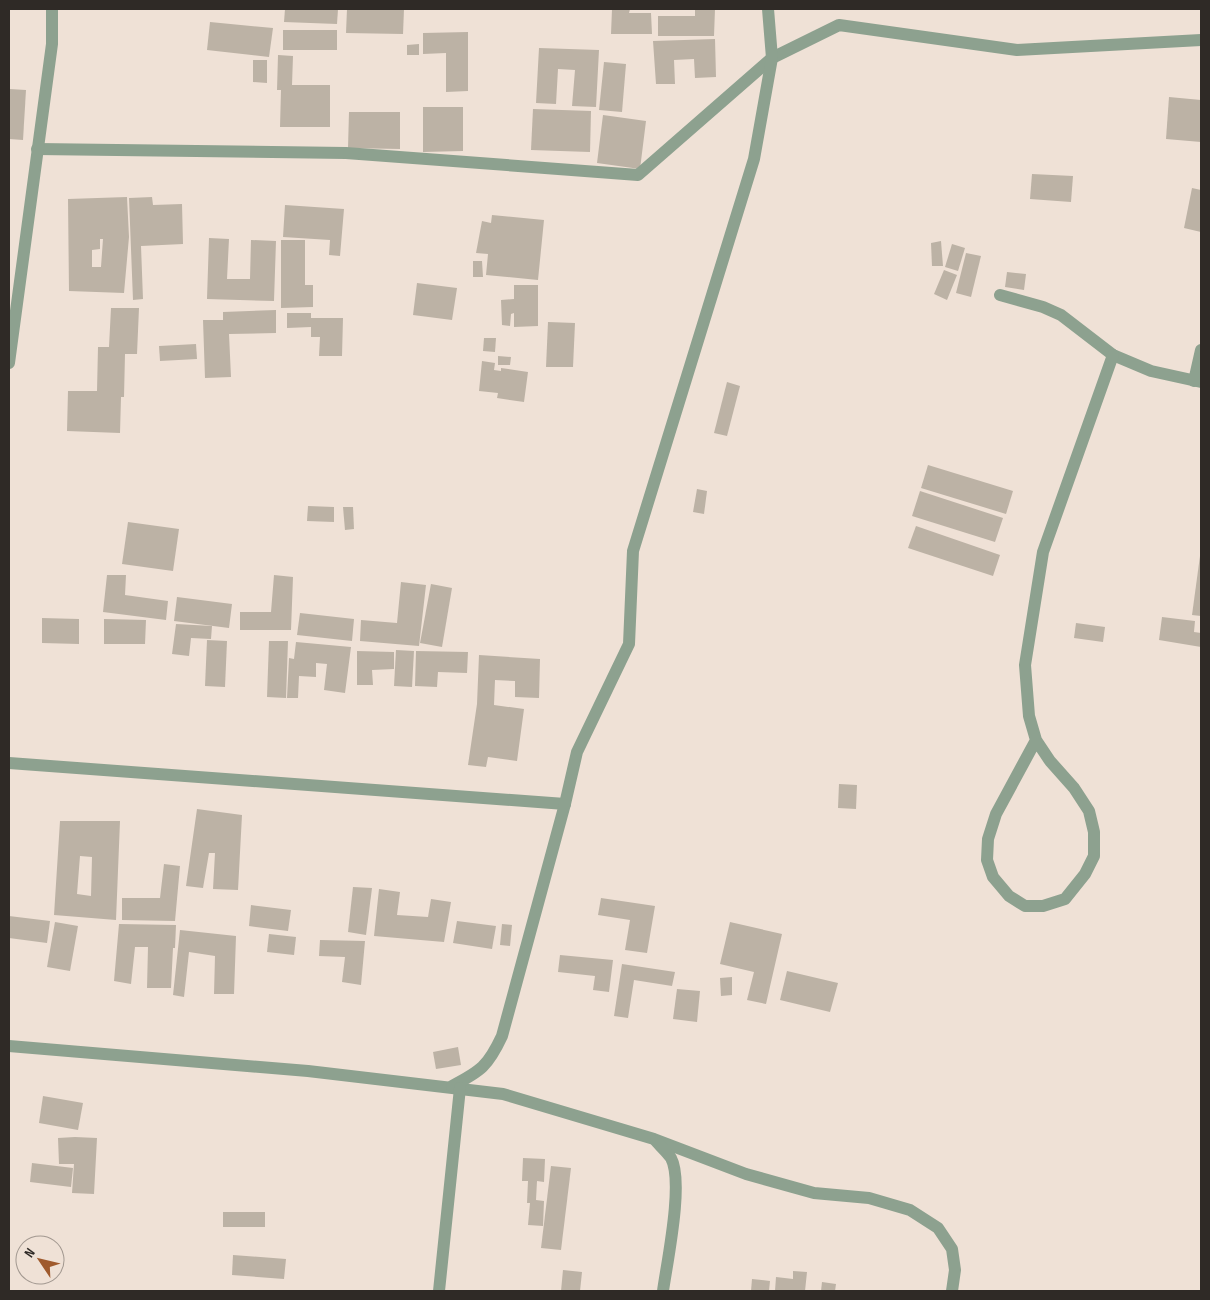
<svg xmlns="http://www.w3.org/2000/svg" width="1210" height="1300" font-family="'Sofia Sans Condensed',sans-serif">
  <style>
    .building { fill: #bcb2a5; fill-rule: evenodd }
    .lines { fill: none; stroke-linecap: round; stroke-linejoin: round }
    .minor { stroke: #8da18f; stroke-width: 12 }
  </style>
  <rect width="100%" height="100%" fill="#efe1d6"/>
  <g class="building">
    <path d="M285 9H338L337 24 284 22Z"/>
    <path d="M347 9H404L403 34 346 33Z"/>
    <path d="M612 9H630L629 13H651L652 34H611Z"/>
    <path d="M695 9H715L714 36H658V16H695Z"/>
    <path d="M210 22 273 28 269 57 207 50Z"/>
    <rect x="283" y="30" width="54" height="20"/>
    <path d="M468 32V91L446 92V53L423 54V33Z"/>
    <path d="M715 39 716 77 695 78 694 59 674 60 675 84H656L653 41Z"/>
    <path d="M419 44V55H407V45Z"/>
    <path d="M539 48 599 50 596 107 572 106 575 70 558 69 556 104 536 103Z"/>
    <path d="M278 55 293 56 292 85H330V127H280L281 90H277Z"/>
    <path d="M253 60H267V83L253 82Z"/>
    <path d="M604 62 626 64 622 112 599 110Z"/>
    <path d="M9 89 26 90 23 140 9 139Z"/>
    <path d="M1169 97 1201 100V142L1166 139Z"/>
    <path d="M423 107H463V151L423 152Z"/>
    <path d="M533 109 591 111 590 152 531 150Z"/>
    <path d="M349 112H400V149L348 148Z"/>
    <path d="M603 115 646 121 640 169 597 163Z"/>
    <path d="M1032 174 1073 176 1071 202 1030 199Z"/>
    <path d="M1192 188 1201 190V232L1184 228Z"/>
    <path d="M127 197 129 237 124 293 69 291 68 199ZM100 239H103L101 267H92V250L100 249Z"/>
    <path d="M152 197 153 205 182 204 183 244 141 246 143 299 133 300 129 198Z"/>
    <path d="M285 205 344 209 340 256 329 255 330 240 283 237Z"/>
    <path d="M492 215 544 220 538 280 486 275 488 254 476 253 482 221 491 223Z"/>
    <path d="M209 238 229 239 227 279H250L251 240 276 241 274 301 207 299Z"/>
    <path d="M281 240H305V285H313V307L281 308Z"/>
    <path d="M941 241 943 266H932L931 243Z"/>
    <path d="M952 244 965 248 958 271 945 267Z"/>
    <path d="M966 253 981 256 971 297 956 293Z"/>
    <path d="M473 261H482L483 277H473Z"/>
    <path d="M944 270 957 275 947 300 934 294Z"/>
    <path d="M1007 272 1026 274 1024 290 1005 287Z"/>
    <path d="M417 283 457 288 452 320 413 315Z"/>
    <path d="M514 285H538V326L514 327V313L511 314 510 326 502 325 501 300 514 299Z"/>
    <path d="M111 308H139L137 354H125L124 397H121L120 433 67 431 68 391H97L98 347H109Z"/>
    <path d="M276 310V333L229 334 231 377 205 378 203 320H223V312Z"/>
    <path d="M287 313H311V318H343L342 356H319L320 337H311V327L287 328Z"/>
    <path d="M548 322 575 323 573 367H546Z"/>
    <path d="M484 338H496L495 352 483 351Z"/>
    <path d="M196 344 197 359 160 361 159 346Z"/>
    <path d="M498 356 511 357 510 365H498Z"/>
    <path d="M482 361 495 363 494 370 501 371V368L528 372 524 402 497 398 498 393 479 391Z"/>
    <path d="M727 382 740 386 727 436 714 433Z"/>
    <path d="M928 465 1013 491 1006 514 921 488Z"/>
    <path d="M697 489 707 491 704 514 693 512Z"/>
    <path d="M920 491 1003 518 995 542 912 516Z"/>
    <path d="M308 506 334 507V522L307 521Z"/>
    <path d="M343 507H353L354 529 345 530Z"/>
    <path d="M128 522 179 529 173 571 122 564Z"/>
    <path d="M916 526 1000 555 993 576 908 548Z"/>
    <path d="M1200 556H1201V616L1192 615Z"/>
    <path d="M107 575H126L125 595 168 601 166 620 103 612Z"/>
    <path d="M274 575 293 577 291 630H240V612H271Z"/>
    <path d="M401 582 426 585 419 646 360 641 361 620 397 623Z"/>
    <path d="M431 584 452 588 442 647 420 643Z"/>
    <path d="M177 597 232 604 229 628 174 621Z"/>
    <path d="M300 613 354 619 352 641 297 635Z"/>
    <path d="M1162 617 1195 621 1194 632 1201 633V647L1159 640Z"/>
    <path d="M42 618 79 619V644L42 643Z"/>
    <path d="M104 619 146 620 145 644H104Z"/>
    <path d="M1076 623 1105 627 1103 642 1074 638Z"/>
    <path d="M176 624 212 626 211 639 191 638 189 656 172 654Z"/>
    <path d="M207 640 227 641 225 687 205 686Z"/>
    <path d="M269 641H288L286 698 267 697Z"/>
    <path d="M296 642 351 647 345 693 324 690 327 664 316 663V677L299 676 298 698H287L289 658 294 659Z"/>
    <path d="M396 650 414 651 412 687 394 686Z"/>
    <path d="M357 651 394 652V669L372 670 373 685H357Z"/>
    <path d="M416 651 468 652 467 673 438 672 437 687 415 686Z"/>
    <path d="M479 655 540 659 539 698 515 697V681L495 680 494 705 524 709 517 761 488 757 486 767 468 765 477 704Z"/>
    <path d="M839 784 857 785 856 809 838 808Z"/>
    <path d="M197 809 242 815 238 890 213 889 215 853H209L203 888 186 886Z"/>
    <path d="M60 821H120L116 920 54 915ZM80 856 92 857 91 896 77 894Z"/>
    <path d="M164 864 180 866 175 921 122 920V898H160Z"/>
    <path d="M353 887 372 888 366 935 348 932Z"/>
    <path d="M379 889 400 892 397 915 428 917 431 899 451 902 444 942 374 936Z"/>
    <path d="M601 898 655 906 647 953 625 950 630 920 598 915Z"/>
    <path d="M251 905 291 910 288 931 249 926Z"/>
    <path d="M9 916 50 921 47 943 9 938Z"/>
    <path d="M457 921 496 926 492 949 453 943Z"/>
    <path d="M55 922 78 926 70 971 47 967Z"/>
    <path d="M730 922 782 934 766 1004 747 1000 754 972 720 964Z"/>
    <path d="M119 924 176 925 175 948H173L171 988H147L148 947H135L131 984 114 981Z"/>
    <path d="M502 924 512 925 510 946 500 945Z"/>
    <path d="M180 930 236 936 234 994H214L215 956 189 952 184 997 173 995Z"/>
    <path d="M269 934 296 937 294 955 267 952Z"/>
    <path d="M320 940 365 941 361 985 342 982 345 957 319 956Z"/>
    <path d="M560 955 613 960 609 992 593 990 595 976 558 972Z"/>
    <path d="M622 964 675 972 672 986 634 980 628 1018 614 1016Z"/>
    <path d="M787 971 838 983 830 1012 780 1000Z"/>
    <path d="M732 977V995L721 996 720 978Z"/>
    <path d="M677 989 700 991 697 1022 673 1019Z"/>
    <path d="M458 1047 461 1065 436 1069 433 1052Z"/>
    <path d="M43 1096 83 1103 78 1130 39 1123Z"/>
    <path d="M75 1137 97 1138 94 1194 72 1193 74 1164H59L58 1138Z"/>
    <path d="M523 1158 545 1159 544 1182 537 1181 536 1200 544 1201 543 1226 528 1225 530 1203H527L528 1181H522Z"/>
    <path d="M32 1163 73 1168 71 1187 30 1182Z"/>
    <path d="M551 1166 571 1168 561 1250 541 1248Z"/>
    <rect x="223" y="1212" width="42" height="15"/>
    <path d="M233 1255 286 1259 284 1279 232 1275Z"/>
    <path d="M563 1270 582 1272 580 1291H561Z"/>
    <path d="M793 1271 807 1272 805 1291H775L776 1277 793 1279Z"/>
    <path d="M752 1279 770 1281 769 1291H751Z"/>
    <path d="M822 1282 836 1284 835 1291H821Z"/>
  </g>
  <g class="lines">
    <g class="minor">
      <path d="M37 149 346 153 638 175 772 58 839 25 1017 50 1201 40"/>
      <path d="M1000 295 1043 307 1061 315 1113 355 1151 371 1201 382"/>
      <path d="M9 363 52 44V9"/>
      <path d="M1194 381 1201 350"/>
      <path d="M1036 740 996 814 988 839 987 860 993 877 1009 896 1025 906H1043L1065 899 1085 874 1094 856V832L1089 811 1074 788 1050 761 1036 740 1029 716 1025 665 1043 552 1113 355"/>
      <path d="M9 763 565 804"/>
      <path d="M9 1046 308 1071 503 1094 654 1139 746 1174 814 1193 869 1198 910 1210 938 1228 952 1249 955 1270 952 1291"/>
      <path d="M452 1086C481 1071 488 1066 502 1036L565 804 577 752 629 644 633 551 754 159 772 58 768 9"/>
      <path d="M656 1141C660 1146 667 1152 671 1158 684 1182 667 1262 663 1291"/>
      <path d="M439 1291 460 1088"/>
    </g>
  </g>
  <rect width="1210" height="1300" fill="none" stroke="#2f2a26" stroke-width="20"/>
  <g transform="translate(40 1260) rotate(305)"><circle r="24" fill="#efe1d6" stroke="#a29890"/>
  <path d="M0-4L9 19L0 12L-9 19Z" fill="#9f5a2d"/>
  <text y="-8" font-size="14" font-weight="bold" text-anchor="middle" fill="#2f2a26">N</text>
  </g>
</svg>
